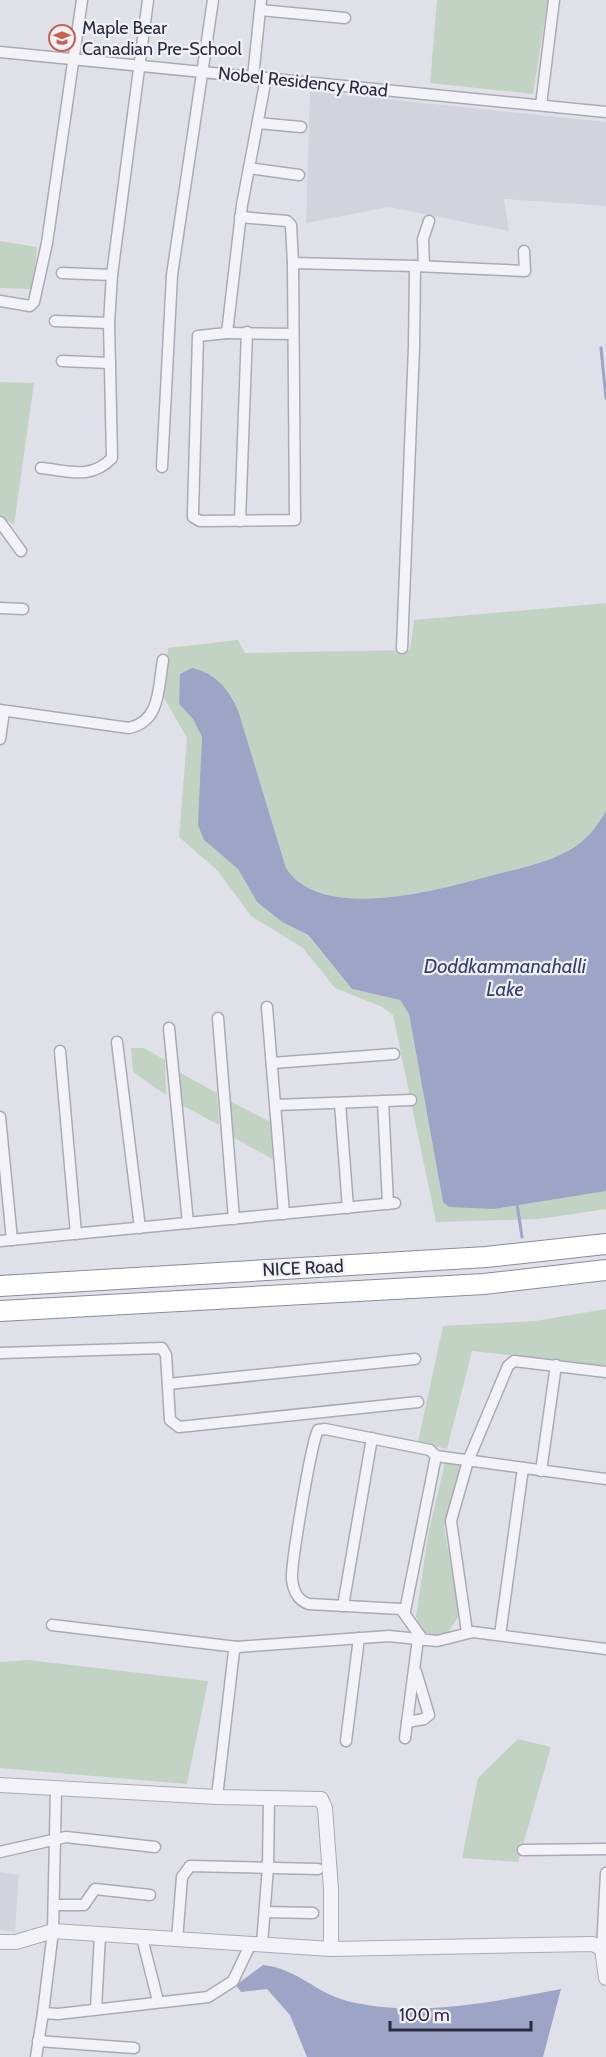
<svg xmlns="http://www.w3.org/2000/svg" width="606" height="2057" font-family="Cabin,sans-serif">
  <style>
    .built { fill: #d2d3dd }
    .green { fill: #c2d2c3 }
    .water { fill: #9da4c6 }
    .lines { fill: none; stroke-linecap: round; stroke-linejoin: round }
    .stream { stroke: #9da4c6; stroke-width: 3 }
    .minor-casing { stroke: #a9aab5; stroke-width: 13 }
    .tertiary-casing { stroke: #a9aab5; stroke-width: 16 }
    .motorway-casing { stroke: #898a9e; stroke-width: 22 }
    .minor { stroke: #f3f3f7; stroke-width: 10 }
    .tertiary { stroke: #f3f3f7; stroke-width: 14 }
    .motorway { stroke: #fff; stroke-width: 20 }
    .labels { text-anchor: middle; stroke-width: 4.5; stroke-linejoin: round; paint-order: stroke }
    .poi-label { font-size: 18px; fill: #2a2b3f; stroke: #f0f0f6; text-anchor: start }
    .street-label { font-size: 18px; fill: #2a2b3f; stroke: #f0f0f6 }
    .water-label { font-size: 20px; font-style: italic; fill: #363e70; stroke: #f0f0f6 }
  </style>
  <rect width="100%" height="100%" fill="#e0e1e8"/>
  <g class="built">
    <path d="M310 91 606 122V206L504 199 509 231 389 207 306 223Z"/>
    <path d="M0 1872 19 1875 15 1932 0 1930Z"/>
  </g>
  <g class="green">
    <path d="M437 0H548L533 94 430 83Z"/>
    <path d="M0 241 37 247 33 289 0 288Z"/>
    <path d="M0 382 34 383 14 525 0 516Z"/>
    <path d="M606 603V811C598 825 589 837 576 846 552 862 522 867 494 875 442 889 322 924 286 868L238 710 179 704 193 719 202 737 204 840 238 869 257 902 282 922 307 935 352 989 400 1000 409 1014 443 1202 494 1209 606 1191V1209L539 1219 436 1222 393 1015 382 1007 335 988 303 948 251 916 218 871 179 837 187 738 164 698 168 648 238 640 245 653 410 650 414 620Z"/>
    <path d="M131 1048H144L165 1060 166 1095 133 1072Z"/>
    <path d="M177 1071 217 1093 219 1125 180 1104Z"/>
    <path d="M228 1100 272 1123 274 1160 231 1136Z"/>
    <path d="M606 1309V1366L472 1351 447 1449 418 1442 443 1326 535 1321Z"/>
    <path d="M445 1462 462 1465 444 1527 460 1614 447 1634 438 1637 424 1632 416 1617 428 1535Z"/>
    <path d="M28 1660 208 1681 187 1784 0 1768V1662Z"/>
    <path d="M518 1739 551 1747 518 1862 462 1858 478 1778Z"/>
  </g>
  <g class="water">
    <path d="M192 668C216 674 227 687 238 710L286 868C321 923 438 890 490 876 519 868 551 863 576 846 589 837 598 825 606 811V1191L494 1209 449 1207 443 1202 409 1014 400 1000 352 989 308 935 282 922 257 902 238 869 204 840 198 825 202 737 193 719 179 704 180 674Z"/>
    <path d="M263 1965C298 1969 316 1993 347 2001 417 2018 491 2002 561 1989L543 2057H307L290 2015 267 1989 241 1992 236 1985Z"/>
  </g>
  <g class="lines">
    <g class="stream">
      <path d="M601 348 606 398"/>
      <path d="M517 1204 522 1237"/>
    </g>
    <defs>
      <g id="minor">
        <path d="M260 10 345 18"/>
        <path d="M0 52 606 112"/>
        <path d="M253 77 261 0"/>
        <path d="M266 78 242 205 227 333 198 336 193 512V517L200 521 295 520 293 263"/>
        <path d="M541 105 554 0"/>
        <path d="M258 123 301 127"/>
        <path d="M249 168 299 175"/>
        <path d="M240 217 287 221 291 225 293 263 415 266 414 347 402 648"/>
        <path d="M415 266 525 271 524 251"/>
        <path d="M424 266 423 239 429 221"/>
        <path d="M62 273 112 275"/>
        <path d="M0 301 30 306 34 302 47 243 82 0"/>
        <path d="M55 321 109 323"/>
        <path d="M227 333 293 334"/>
        <path d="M62 361 110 363"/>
        <path d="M162 467 172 275 213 0"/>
        <path d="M41 468C69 471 91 480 112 458L109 323 112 275 148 0"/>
        <path d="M240 521 247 332"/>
        <path d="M0 522 21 551"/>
        <path d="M0 608 23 609"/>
        <path d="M0 710 129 728C161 721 158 688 163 660"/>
        <path d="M0 739 4 711"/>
        <path d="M267 1007 284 1214"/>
        <path d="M218 1018 234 1219"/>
        <path d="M169 1028 188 1223"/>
        <path d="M117 1042 140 1228"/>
        <path d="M60 1051 76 1234"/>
        <path d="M272 1063 394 1054"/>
        <path d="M383 1101 388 1204"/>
        <path d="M340 1103 348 1208"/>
        <path d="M276 1105 411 1100"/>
        <path d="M0 1117 12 1240"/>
        <path d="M0 1241 395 1203"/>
        <path d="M0 1353 162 1348 166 1355 170 1420 179 1427 418 1402"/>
        <path d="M168 1384 415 1359"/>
        <path d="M541 1471 556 1365"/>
        <path d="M343 1606 372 1438"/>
        <path d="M405 1611 436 1456"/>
        <path d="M52 1625 237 1647"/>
        <path d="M467 1632 451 1521 468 1461 508 1366 514 1361 606 1372"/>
        <path d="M500 1635 523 1468"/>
        <path d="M423 1640 401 1609 309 1604C298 1601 293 1590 292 1579 291 1563 311 1444 318 1430L325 1429 430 1450 436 1456 606 1479"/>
        <path d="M407 1722 424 1719 429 1715 416 1672"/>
        <path d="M405 1738 418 1639"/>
        <path d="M346 1741 359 1638"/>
        <path d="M217 1797 234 1651 237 1647 389 1636 437 1641 473 1632 606 1649"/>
        <path d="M523 1850 606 1849"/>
        <path d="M0 1852 66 1837 155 1847"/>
        <path d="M54 1905H84L95 1889 150 1895"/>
        <path d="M265 1912 313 1913"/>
        <path d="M142 1938 158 2001"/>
        <path d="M177 1940 182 1877 190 1866 318 1869"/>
        <path d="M262 1944 268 1867 269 1799"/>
        <path d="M602 1949 606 1873"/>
        <path d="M96 2009 100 1935"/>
        <path d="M43 2013 53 1931 56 1789"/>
        <path d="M38 2041 134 2048"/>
        <path d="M36 2057 43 2013 58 2014 208 1997 233 1981 251 1943"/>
      </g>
      <g id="tertiary">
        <path d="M0 1785 217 1797 321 1799 325 1808 331 1889V1949"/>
        <path d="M0 1942H16L53 1931 331 1949 593 1944 602 1949 606 1978"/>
      </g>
      <g id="motorway">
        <path d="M0 1286 486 1257 606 1244"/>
        <path d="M0 1311 484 1284 606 1270"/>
      </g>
    </defs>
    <use href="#minor" class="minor-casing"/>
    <use href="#tertiary" class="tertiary-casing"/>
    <use href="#motorway" class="motorway-casing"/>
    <use href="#minor" class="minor"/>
    <use href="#tertiary" class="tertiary"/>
    <use href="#motorway" class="motorway"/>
  </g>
  <defs>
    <symbol id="school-ring" viewBox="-11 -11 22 22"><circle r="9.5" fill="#f0f0f6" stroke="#c6614d" stroke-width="1.5"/><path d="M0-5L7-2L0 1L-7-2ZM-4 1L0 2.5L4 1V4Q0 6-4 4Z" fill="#c6614d"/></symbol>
  </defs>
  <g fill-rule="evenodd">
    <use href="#school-ring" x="47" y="23" width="30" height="30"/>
  </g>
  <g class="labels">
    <g class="poi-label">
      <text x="82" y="34">Maple Bear<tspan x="82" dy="21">Canadian Pre-School</tspan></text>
    </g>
    <g class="street-label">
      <text transform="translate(303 82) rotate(6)" y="6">Nobel Residency Road</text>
      <text transform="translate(303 1268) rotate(-3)" y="6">NICE Road</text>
    </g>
    <g class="water-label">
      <text x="505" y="973">Doddkammanahalli<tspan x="505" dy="23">Lake</tspan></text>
    </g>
  </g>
  <path d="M390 2021v9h141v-9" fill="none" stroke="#2a2b3f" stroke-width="3"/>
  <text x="399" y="2021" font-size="18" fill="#2a2b3f" stroke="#f0f0f6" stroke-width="4.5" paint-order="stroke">100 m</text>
</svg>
